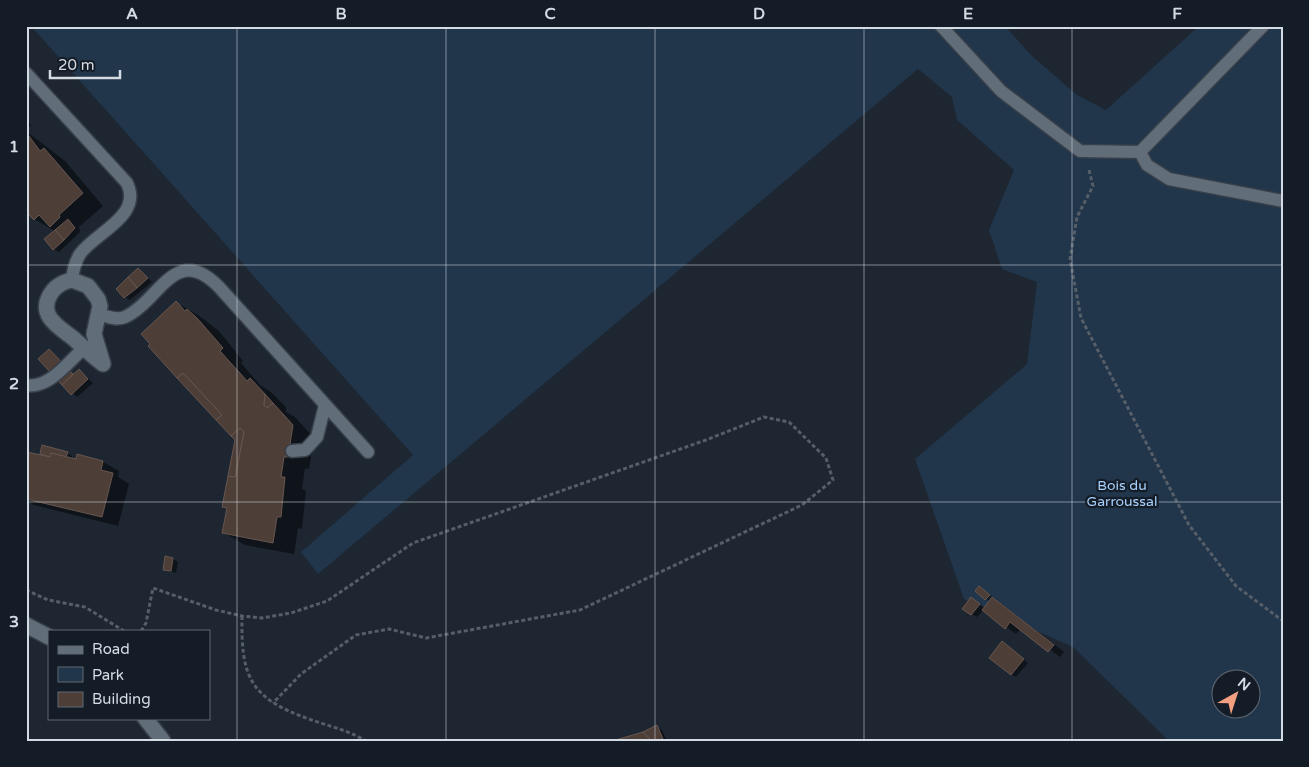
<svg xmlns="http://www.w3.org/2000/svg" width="1309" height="767" font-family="'Varela Round',sans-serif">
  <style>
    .green { fill: #21354b; fill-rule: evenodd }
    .shadow { fill: #0007 }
    .building { fill: #4e3e38; stroke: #675650 }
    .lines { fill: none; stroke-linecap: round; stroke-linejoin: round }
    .lane-casing { stroke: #384049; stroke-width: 15 }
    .street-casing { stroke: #384049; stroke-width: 18 }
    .path { stroke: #565e68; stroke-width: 3; stroke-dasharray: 4 2.5; stroke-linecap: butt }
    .lane { stroke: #626d7a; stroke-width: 12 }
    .street { stroke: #626d7a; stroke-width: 15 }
    .grid { fill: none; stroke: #d5dbe3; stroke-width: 1; stroke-opacity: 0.55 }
    .labels { text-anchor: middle; stroke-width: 4.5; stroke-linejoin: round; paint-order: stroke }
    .park-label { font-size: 14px; fill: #a8d0fc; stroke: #141d27 }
    .neatline { fill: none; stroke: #d5dbe3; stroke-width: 2 }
    .grid-label { font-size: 16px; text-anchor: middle; font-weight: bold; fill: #d5dbe3 }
  </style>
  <rect width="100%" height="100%" fill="#1d2631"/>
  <path class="green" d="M31 26H1005L1032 56 1077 95 1106 110 1199 26H1283V741H1169L1073 647 964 599 915 459 1027 364 1037 282 1002 269 989 230 1014 170 957 120 952 97 918 69 318 574 301 552 413 455ZM1222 680H1252V710H1222Z"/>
  <g class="shadow">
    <path d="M26 120 31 125 26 129Z"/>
    <path d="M26 131 65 161 103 206 79 227 80 232 59 252 54 249 55 231 34 219 26 210Z"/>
    <path d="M138 269 152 282 130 300 125 297Z"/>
    <path d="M177 303 198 315 219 331 243 361 241 363 260 385 271 392 286 407V412L295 417 314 438 309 469 305 468 302 489 306 491 302 529 298 528 294 554 245 545 224 533 228 509 224 506 236 440Z"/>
    <path d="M50 350 74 375 79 370 93 383 77 397 40 359Z"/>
    <path d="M28 453 46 456 41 454 67 453 72 456V459L77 461 78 456 103 462 119 471 118 477 129 484 118 526 34 505 26 500Z"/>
    <path d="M173 559 178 562 176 573 165 569Z"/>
    <path d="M977 591H985L1064 652 1060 657 1021 628 1016 634 983 610 977 617 972 614 977 602 985 608 990 602Z"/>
    <path d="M1007 646 1028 663 1016 677 1011 674Z"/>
    <path d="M657 727 662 730 667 741H617L644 734Z"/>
  </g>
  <g class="building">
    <path d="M26 132 40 151 44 148 83 193 59 215 60 217 50 227 39 215 34 220 26 212Z"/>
    <path d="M68 219 75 228 64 240 55 230Z"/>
    <path d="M55 230 64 240 53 250 44 239Z"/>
    <path d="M138 268 148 278 137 288 128 277Z"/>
    <path d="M128 277 137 288 124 298 116 289Z"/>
    <path d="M176 301 185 311 187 309 197 318 223 348 220 351 247 381 250 378 265 394 264 405 267 408 273 403 293 425 288 457H284L281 477H285L281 517H277L273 543 222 533 227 508 222 507 228 476 235 477 244 432 240 428 231 436 216 420 222 415 183 373 177 378 148 346 150 344 141 334Z"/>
    <path d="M49 349 73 374 62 385 38 359Z"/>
    <path d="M79 369 88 379 71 395 62 385Z"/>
    <path d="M183 373 222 415 216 420 177 378Z"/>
    <path d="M265 394 273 403 267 408 264 405Z"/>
    <path d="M240 428 244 432 235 477 228 476 235 440 231 436Z"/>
    <path d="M42 445 68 452 66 457 51 453 50 457 40 454Z"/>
    <path d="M27 452 50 457 51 453 76 459 77 454 103 461 101 470 113 473 102 517 26 499Z"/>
    <path d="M165 556 173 558 171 571 163 570Z"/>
    <path d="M979 586 990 595 985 600 975 591Z"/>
    <path d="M971 597 980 604 971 615 962 609Z"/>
    <path d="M992 597 1054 645 1048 652 1010 622 1005 629 982 610Z"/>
    <path d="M1002 641 1024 659 1011 675 989 658Z"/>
    <path d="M657 725 663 739 652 741 643 732Z"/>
    <path d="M643 732 652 741H612Z"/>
  </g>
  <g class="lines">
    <defs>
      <g id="lane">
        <path d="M941 26 1001 91 1080 151 1140 152"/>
        <path d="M1263 26 1140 152 1147 165 1169 179 1283 201"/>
        <path d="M26 73 127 183C143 216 96 232 80 254 75 262 73 270 72 280"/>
        <path d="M98 314C106 316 116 321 125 317 160 301 175 242 219 287L368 452"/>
        <path d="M26 385C49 389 67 363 83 349"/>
        <path d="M292 451 305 450 317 437 325 405"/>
      </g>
      <g id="street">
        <path d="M72 280 88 286 98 299 100 306 94 334 103 364C92 356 83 347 73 338 59 327 38 316 50 295 55 286 62 282 72 280Z"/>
        <path d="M26 625 49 637"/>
        <path d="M145 718 163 741"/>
      </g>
    </defs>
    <use href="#lane" class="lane-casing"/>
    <use href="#street" class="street-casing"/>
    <g class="path">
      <path d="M1089 170 1093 186 1077 217 1070 259 1081 318 1189 525 1236 586 1283 621"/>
      <path d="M26 590 48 600 85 607 124 631"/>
      <path d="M242 616C241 676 249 698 309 719 328 726 348 730 366 741"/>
      <path d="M141 631 146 623 153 588 216 610 242 616 262 618 291 613 327 601 413 543 706 440 764 417 789 422 826 458 833 480 802 505 580 610 426 638 389 629 356 635 301 674 273 703"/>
    </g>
    <use href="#lane" class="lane"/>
    <use href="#street" class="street"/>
  </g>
  <path class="grid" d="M237 26V741M446 26V741M655 26V741M864 26V741M1072 26V741M26 265H1283M26 502H1283"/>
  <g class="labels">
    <g class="park-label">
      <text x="1122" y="490">Bois du<tspan x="1122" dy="16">Garroussal</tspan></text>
    </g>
  </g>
  <rect width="1309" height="767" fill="none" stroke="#141d27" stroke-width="55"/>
  <rect x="48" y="630" width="162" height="90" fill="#141d27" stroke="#616972"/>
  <rect x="58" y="646" width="25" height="8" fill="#626d7a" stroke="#616972"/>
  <text x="92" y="654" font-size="15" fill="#d5dbe3">Road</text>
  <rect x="58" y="667" width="25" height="15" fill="#21354b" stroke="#616972"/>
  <text x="92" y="680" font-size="15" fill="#d5dbe3">Park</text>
  <rect x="58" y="692" width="25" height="15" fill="#4e3e38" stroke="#616972"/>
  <text x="92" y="704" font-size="15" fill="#d5dbe3">Building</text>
  <g transform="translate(1236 694) rotate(39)"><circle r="24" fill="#141d27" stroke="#616972"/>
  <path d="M0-4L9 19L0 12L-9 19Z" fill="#f2a07f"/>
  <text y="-8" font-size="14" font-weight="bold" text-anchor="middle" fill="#d5dbe3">N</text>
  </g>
  <path d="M50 70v8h70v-8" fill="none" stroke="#d5dbe3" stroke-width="2.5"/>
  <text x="58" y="70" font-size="15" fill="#d5dbe3" stroke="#141d27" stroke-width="4" paint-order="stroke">20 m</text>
  <rect x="28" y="28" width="1254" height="712" class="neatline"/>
  <g class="grid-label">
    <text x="132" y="19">A</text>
    <text x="341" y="19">B</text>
    <text x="550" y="19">C</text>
    <text x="759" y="19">D</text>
    <text x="968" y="19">E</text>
    <text x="1177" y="19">F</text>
    <text x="14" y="152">1</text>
    <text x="14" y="389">2</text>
    <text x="14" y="627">3</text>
  </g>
</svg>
